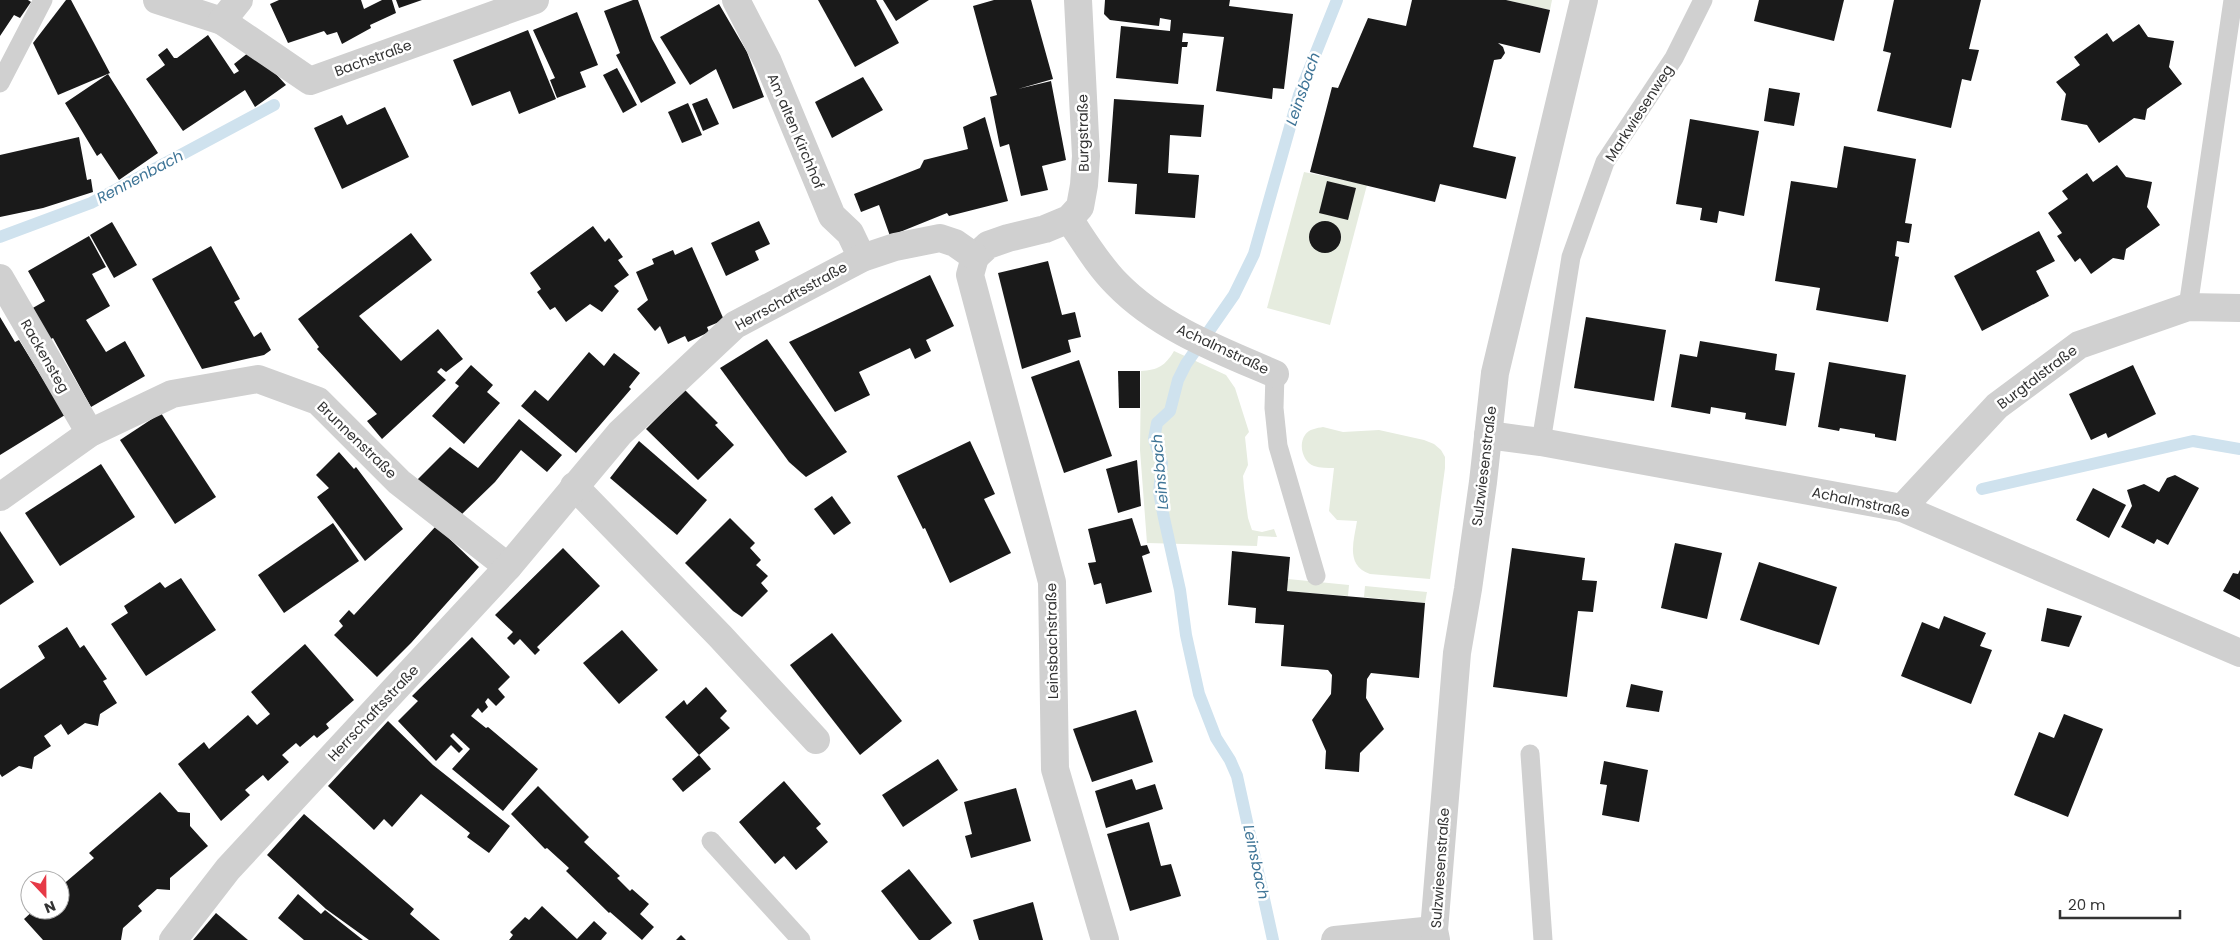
<svg xmlns="http://www.w3.org/2000/svg" width="2240" height="940" font-family="Poppins,sans-serif">
  <style>
    .green { fill: #e6ecdf }
    .lines { fill: none; stroke-linecap: round; stroke-linejoin: round }
    .stream { stroke: #cfe2ee; stroke-width: 12 }
    .building { fill: #1a1a1a }
    .lane { stroke: #d0d0d0; stroke-width: 19 }
    .street { stroke: #d0d0d0; stroke-width: 28 }
    .labels { text-anchor: middle; stroke-width: 5; stroke-linejoin: round; paint-order: stroke }
    .street-label { font-size: 14px; fill: #333; stroke: #fff }
    .water-label { font-size: 15px; font-style: italic; fill: #3f7597; stroke: #fff }
  </style>
  <rect width="100%" height="100%" fill="#fff"/>
  <g class="green">
    <path d="M1506 0H1552L1550 10Z"/>
    <path d="M1304 172 1367 185 1330 325 1267 308Z"/>
    <path d="M1174 351 1226 375 1235 388 1249 432 1245 437 1248 465 1243 476 1244 488 1248 518 1252 530 1262 532 1274 529 1277 537 1258 536 1257 546 1147 543 1140 450 1141 371C1158 370 1165 366 1174 351Z"/>
    <path d="M1323 427 1343 432 1379 430 1424 440 1434 444 1441 450 1445 457V468L1430 579 1370 574C1345 565 1354 541 1357 521L1337 520 1329 511 1334 468C1328 468 1320 468 1314 466 1303 462 1298 445 1305 435 1309 429 1317 428 1323 427Z"/>
    <path d="M1288 579 1349 585 1348 596 1287 591Z"/>
    <path d="M1365 586 1427 592 1425 603 1364 597Z"/>
  </g>
  <g class="lines">
    <g class="stream">
      <path d="M0 237 91 203 274 105"/>
      <path d="M1982 489 2193 441 2240 449"/>
      <path d="M1273 940 1237 776 1230 760 1216 738 1199 694 1186 635 1180 590 1164 518 1159 492 1162 463 1154 439 1157 423 1170 411 1178 380 1186 364 1234 295 1254 254 1299 95 1337 0"/>
    </g>
  </g>
  <g class="building">
    <path d="M0 0H28L31 2 20 18 14 15 0 36Z"/>
    <path d="M66 0H71L110 73 58 95 33 43Z"/>
    <path d="M279 0H361L364 9 382 0H392L396 13 370 25 371 28 342 44 337 32 327 35 324 31 288 43 270 4Z"/>
    <path d="M396 0H422L399 8Z"/>
    <path d="M633 0H638L652 39 676 83 641 103 616 55 620 53 604 11Z"/>
    <path d="M818 0H876L899 43 855 67Z"/>
    <path d="M883 0H929L896 21Z"/>
    <path d="M994 0H1031L1053 79 1018 89 1051 81 1066 160 1042 166 1048 190 1021 196 1009 144 1000 147 990 97 997 95 973 6Z"/>
    <path d="M1105 0H1230L1229 6 1293 14 1284 89 1273 88 1272 99 1216 91 1224 37 1183 33 1182 42H1188L1187 47H1182L1178 84 1116 78 1121 26 1170 31 1171 20 1160 18 1159 26 1110 20 1104 14Z"/>
    <path d="M1412 0H1506L1550 10 1540 53 1498 43 1503 47 1505 53 1501 59 1494 60 1473 147 1516 157 1506 199 1440 184 1435 202 1310 172 1332 87 1338 88 1368 18 1406 26Z"/>
    <path d="M1759 0H1844L1834 41 1754 21Z"/>
    <path d="M1894 0H1981L1969 49 1979 50 1971 81 1962 79 1951 128 1877 111 1891 53 1883 51Z"/>
    <path d="M719 4 747 52 764 97 733 109 716 69 690 85 660 37Z"/>
    <path d="M577 12 598 65 580 72 586 87 557 98 550 80 555 78 533 30Z"/>
    <path d="M2139 24 2148 37 2174 41 2169 67 2182 84 2147 109 2145 120 2134 118 2099 143 2087 125 2061 120 2066 94 2056 82 2080 65 2074 57 2107 33 2113 42Z"/>
    <path d="M528 30 556 99 519 114 510 91 472 106 453 60Z"/>
    <path d="M208 35 234 74 239 71 234 64 253 49 286 85 255 107 245 90 183 131 146 79 165 65 158 55 167 48 174 58H177Z"/>
    <path d="M617 68 637 105 623 113 603 75Z"/>
    <path d="M108 74 158 153 119 180 101 153 97 156 65 103Z"/>
    <path d="M863 77 883 110 832 138 815 102Z"/>
    <path d="M1769 88 1800 93 1794 126 1764 121Z"/>
    <path d="M707 98 719 124 703 131 692 104Z"/>
    <path d="M1114 99 1204 105 1201 137 1170 135 1168 173 1199 175 1195 218 1135 214 1137 184 1108 182Z"/>
    <path d="M688 103 702 135 682 143 668 112Z"/>
    <path d="M385 107 409 157 342 189 314 128 342 115 347 125Z"/>
    <path d="M985 117 1008 201 949 216 947 213 890 236 879 205 861 212 854 194 920 168 924 160 968 149 963 127Z"/>
    <path d="M1690 119 1759 131 1744 216 1719 211 1717 223 1700 220 1702 208 1676 204Z"/>
    <path d="M79 137 87 180 91 179 93 192 43 208 0 217V155Z"/>
    <path d="M1844 146 1916 159 1905 223 1912 224 1909 243 1897 241 1895 256 1899 257 1888 322 1816 310 1820 288 1775 281 1791 181 1837 188Z"/>
    <path d="M2117 165 2126 177 2152 182 2147 207 2160 225 2126 249 2124 260 2113 258 2091 274 2080 258 2075 262 2057 236 2062 233 2048 213 2068 199 2062 191 2087 173 2093 182Z"/>
    <path d="M1327 181 1356 188 1348 220 1319 213Z"/>
    <circle cx="1325" cy="237" r="16"/>
    <path d="M759 221 770 244 755 251 759 260 726 276 711 243Z"/>
    <path d="M112 222 137 265 114 278 90 235Z"/>
    <path d="M593 226 605 242 609 238 623 257 618 260 629 275 614 286 619 291 602 312 590 304 566 322 555 307 550 310 537 292 541 289 530 273Z"/>
    <path d="M2039 231 2055 261 2036 271 2049 296 1982 331 1954 276Z"/>
    <path d="M411 233 432 260 359 316 401 361 438 329 463 359 446 372 441 368 437 372 446 380 382 439 367 421 377 414 317 349 319 347 298 319Z"/>
    <path d="M89 236 106 267 92 274 110 306 86 320 106 352 125 341 145 376 91 407 53 338 49 340 31 309 45 301 28 271Z"/>
    <path d="M211 246 240 299 234 302 254 337 261 332 271 350 264 355 202 369 152 279Z"/>
    <path d="M692 247 724 320 707 327 709 332 688 342 685 336 668 344 660 326 655 331 637 309 648 300 636 272 654 264 652 259 673 250 675 255Z"/>
    <path d="M1048 261 1062 315 1075 312 1081 337 1068 340 1071 352 1022 369 998 273Z"/>
    <path d="M930 275 954 326 926 340 931 351 915 359 910 348 859 372 870 395 835 412 789 342Z"/>
    <path d="M0 317 15 342 19 340 65 415 0 455Z"/>
    <path d="M1586 317 1666 330 1654 401 1574 388Z"/>
    <path d="M767 339 847 452 806 477 789 462 720 368Z"/>
    <path d="M1700 341 1777 354 1775 370 1795 373 1786 426 1745 419 1746 413 1711 407 1710 414 1671 407 1680 354 1697 357Z"/>
    <path d="M589 352 604 366 614 353 640 373 629 387 631 389 576 453 521 406 535 390 548 401Z"/>
    <path d="M1079 360 1112 456 1064 473 1031 377Z"/>
    <path d="M1829 362 1906 375 1896 441 1875 437V434L1840 428 1839 431 1818 427Z"/>
    <path d="M471 365 493 385 487 392 500 403 464 444 432 416 459 386 455 383Z"/>
    <path d="M2133 365 2156 414 2108 438 2106 433 2091 440 2069 394Z"/>
    <path d="M1118 371H1140V408H1119Z"/>
    <path d="M685 390 718 423 715 425 734 445 698 480 646 429Z"/>
    <path d="M161 413 216 497 175 524 120 440Z"/>
    <path d="M519 419 562 455 547 472 521 450 495 482 462 514 417 480 450 447 478 468Z"/>
    <path d="M639 441 707 500 677 535 610 478Z"/>
    <path d="M970 441 995 494 984 499 1011 553 950 583 925 528 923 529 897 476Z"/>
    <path d="M339 452 354 469 356 467 403 529 365 561 317 497 329 488 316 475Z"/>
    <path d="M1137 460 1141 506 1118 513 1106 469Z"/>
    <path d="M101 464 135 517 60 566 25 513Z"/>
    <path d="M2175 475 2199 488 2168 545 2157 539 2154 544 2121 527 2132 506 2127 490 2144 484 2159 492 2167 478Z"/>
    <path d="M2093 488 2126 505 2109 538 2076 520Z"/>
    <path d="M832 496 851 523 834 535 814 509Z"/>
    <path d="M730 518 755 543 750 548 761 560 756 565 768 576 761 583 768 591 742 617 733 611 685 563Z"/>
    <path d="M1132 518 1141 546 1147 545 1150 553 1142 556 1152 592 1106 604 1101 583 1094 585 1088 563 1096 562 1088 529Z"/>
    <path d="M333 523 359 561 284 613 258 575Z"/>
    <path d="M436 526 479 567 411 643 377 677 334 635 343 626 339 621 349 610 354 615Z"/>
    <path d="M0 531 34 582 0 605Z"/>
    <path d="M1675 543 1722 553 1707 619 1661 608Z"/>
    <path d="M563 548 600 586 537 647 540 650 535 655 520 639 514 645 507 638 513 632 495 615Z"/>
    <path d="M1512 548 1585 558 1582 580 1597 581 1593 612 1578 611 1567 697 1493 687Z"/>
    <path d="M1232 551 1290 557 1287 591 1425 603 1419 678 1371 673 1367 679 1366 698 1384 729 1360 753 1359 772 1325 769 1326 751 1312 720 1331 694 1332 675 1328 670 1281 666 1284 625 1255 623 1256 608 1228 605Z"/>
    <path d="M1759 562 1837 587 1819 645 1740 620Z"/>
    <path d="M2240 570V600L2223 591 2233 573 2238 574Z"/>
    <path d="M181 578 216 630 146 676 111 624 128 613 124 606 160 582 165 588Z"/>
    <path d="M2047 608 2082 616 2069 647 2041 641Z"/>
    <path d="M1944 616 1986 633 1980 646 1992 650 1971 704 1901 676 1922 622 1939 629Z"/>
    <path d="M67 627 80 648 84 645 107 679 103 681 117 703 100 714 98 726 85 723 68 735 61 724 44 736 51 746 34 757 32 769 19 766 2 777 0 774V689L45 658 38 646Z"/>
    <path d="M622 630 658 670 619 704 583 663Z"/>
    <path d="M832 633 902 721 860 755 790 665Z"/>
    <path d="M472 637 510 677 498 689 505 697 496 706 488 698 485 702 488 707 482 713 478 708 471 716 486 728 488 727 538 769 503 811 452 769 470 749 453 733 450 736 463 749 459 753 451 745 436 761 398 721 418 701 412 696Z"/>
    <path d="M305 644 354 700 326 724 329 728 317 738 314 735 300 747 296 743 282 755 289 762 268 781 263 775 245 790 250 795 221 821 178 764 204 742 209 749 248 715 257 725 270 714 251 692Z"/>
    <path d="M1631 684 1663 691 1659 712 1626 707Z"/>
    <path d="M706 687 727 711 720 718 730 728 699 755 665 717 684 700 687 705Z"/>
    <path d="M1136 710 1153 762 1092 782 1073 729Z"/>
    <path d="M2064 714 2103 729 2068 817 2014 795 2039 732 2054 738Z"/>
    <path d="M388 721 433 765 510 826 489 853 467 837 470 833 421 794 392 827 384 819 374 830 328 786Z"/>
    <path d="M699 755 711 769 683 792 672 779Z"/>
    <path d="M938 759 958 790 903 827 882 795Z"/>
    <path d="M1604 761 1648 770 1639 822 1602 815 1607 785 1600 784Z"/>
    <path d="M1132 779 1136 790 1155 784 1163 809 1106 828 1095 791Z"/>
    <path d="M784 781 821 824 816 828 828 842 796 870 784 856 775 864 739 822Z"/>
    <path d="M538 786 589 837 584 842 620 876 617 878 630 891 632 889 649 904 640 914 654 927 642 940 610 912 609 913 566 871 569 868 547 848 545 849 511 814Z"/>
    <path d="M1016 788 1031 841 971 858 965 836 972 834 964 802Z"/>
    <path d="M160 792 178 812 190 813V826L208 846 170 878V890L157 889 138 906 142 911 123 928 121 940H43L24 919 34 910H60V887L94 858 89 853Z"/>
    <path d="M304 814 414 909 410 914 440 940H369L326 909 267 855Z"/>
    <path d="M1149 822 1161 866 1171 864 1181 896 1130 911 1107 834Z"/>
    <path d="M909 869 952 923 930 940H919L881 891Z"/>
    <path d="M298 894 321 914 325 910 363 940H304L278 918Z"/>
    <path d="M1033 902 1043 940H979L973 920Z"/>
    <path d="M542 906 577 939 594 921 607 933 601 940H509L513 935 510 932 525 917 529 920Z"/>
    <path d="M216 913 248 940H193Z"/>
    <path d="M681 935 686 940H676Z"/>
  </g>
  <g class="lines">
    <g class="lane">
      <path d="M0 83 43 0"/>
      <path d="M2188 307 2233 0"/>
      <path d="M1275 374 1274 408 1278 446 1316 576"/>
      <path d="M1541 442 1571 257 1605 162 1674 58 1703 0"/>
      <path d="M1530 754 1543 940"/>
      <path d="M711 841 801 940"/>
    </g>
    <g class="street">
      <path d="M157 0 222 21 310 81 535 0"/>
      <path d="M736 0 768 62 832 216 850 233 862 258"/>
      <path d="M222 21 239 0"/>
      <path d="M1069 219C1084 241 1098 265 1117 284 1160 328 1219 350 1275 374"/>
      <path d="M975 257 970 275 1052 582 1055 769 1105 940"/>
      <path d="M975 257 988 245 1008 238 1045 229 1069 219 1080 207 1084 185 1086 156 1078 0"/>
      <path d="M0 278 90 433"/>
      <path d="M1488 435 1541 442 1902 508 2240 653"/>
      <path d="M574 486 720 636 816 740"/>
      <path d="M0 497 90 433 172 394 258 379 318 401 399 482 508 567"/>
      <path d="M1902 508 1997 406 2079 345 2188 307 2240 308"/>
      <path d="M173 940 228 869 508 567 620 433 735 325 862 258 895 247 940 238 955 243 975 257"/>
      <path d="M1335 940 1434 930"/>
      <path d="M1436 940 1434 930 1457 653 1468 589 1483 482 1495 373 1584 0"/>
    </g>
  </g>
  <g class="labels">
    <g class="street-label">
      <text transform="translate(373 58) rotate(-20)" y="5">Bachstraße</text>
      <text transform="translate(1639 113) rotate(-57)" y="5">Markwiesenweg</text>
      <text transform="translate(796 131) rotate(67)" y="5">Am alten Kirchhof</text>
      <text transform="translate(1083 133) rotate(-91)" y="5">Burgstraße</text>
      <text transform="translate(791 296) rotate(-29)" y="5">Herrschaftsstraße</text>
      <text transform="translate(1223 349) rotate(25)" y="5">Achalmstraße</text>
      <text transform="translate(45 356) rotate(60)" y="5">Rackensteg</text>
      <text transform="translate(2037 377) rotate(-37)" y="5">Burgtalstraße</text>
      <text transform="translate(357 440) rotate(44)" y="5">Brunnenstraße</text>
      <text transform="translate(1484 466) rotate(-83)" y="5">Sulzwiesenstraße</text>
      <text transform="translate(1861 502) rotate(12)" y="5">Achalmstraße</text>
      <text transform="translate(1052 641) rotate(-91)" y="5">Leinsbachstraße</text>
      <text transform="translate(373 713) rotate(-47)" y="5">Herrschaftsstraße</text>
      <text transform="translate(1440 868) rotate(-86)" y="5">Sulzwiesenstraße</text>
    </g>
    <g class="water-label">
      <text transform="translate(1303 89) rotate(-71)" y="5">Leinsbach</text>
      <text transform="translate(140 177) rotate(-28)" y="5">Rennenbach</text>
      <text transform="translate(1160 472) rotate(-95)" y="5">Leinsbach</text>
      <text transform="translate(1256 862) rotate(78)" y="5">Leinsbach</text>
    </g>
  </g>
  <g transform="translate(45 895) rotate(158)"><circle r="24" fill="#ffffff" stroke="#adadad"/>
  <path d="M0-4L9 19L0 12L-9 19Z" fill="#e63946"/>
  <text y="-8" font-size="14" font-weight="bold" text-anchor="middle" fill="#333333">N</text>
  </g>
  <path d="M2060 910v8h120v-8" fill="none" stroke="#333333" stroke-width="2.5"/>
  <text x="2068" y="910" font-size="15" fill="#333333" stroke="#ffffff" stroke-width="4" paint-order="stroke">20 m</text>
</svg>
